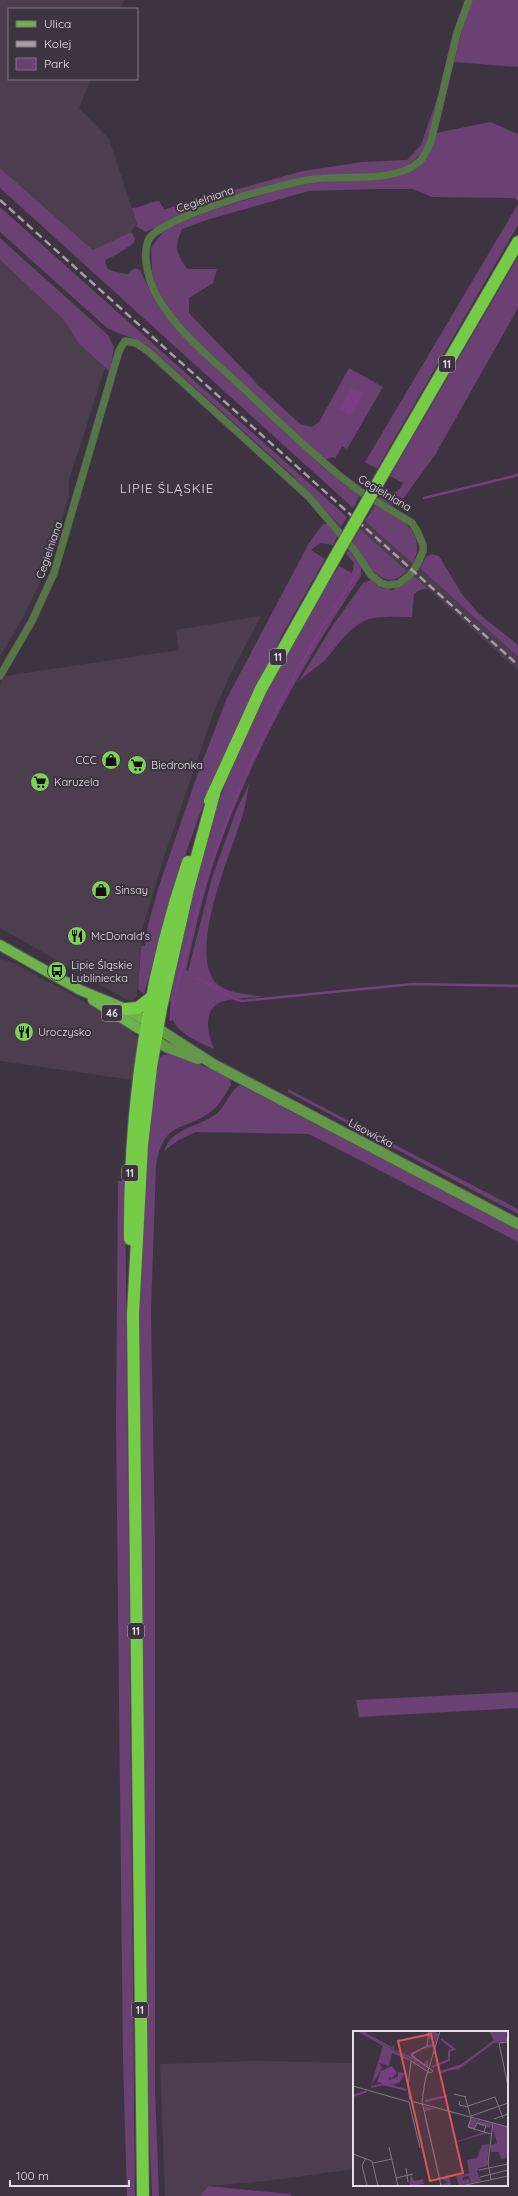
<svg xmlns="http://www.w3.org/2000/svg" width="518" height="2196" font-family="Quicksand,sans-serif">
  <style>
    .built { fill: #4c3e4e }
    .green { fill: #6b4072 }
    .water { fill: #793d83 }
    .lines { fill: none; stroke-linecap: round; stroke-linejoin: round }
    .stream { stroke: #793d83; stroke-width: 2.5 }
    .street-casing { stroke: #5c525e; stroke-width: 8 }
    .secondary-casing { stroke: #5c525e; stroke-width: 12 }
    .primary-casing { stroke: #5c525e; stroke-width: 12 }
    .highway-casing { stroke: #5c525e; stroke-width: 14 }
    .street { stroke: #547745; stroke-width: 7 }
    .secondary { stroke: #629948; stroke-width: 10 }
    .primary { stroke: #6cb449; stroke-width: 10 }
    .highway { stroke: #75cc47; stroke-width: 12 }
    .rail { stroke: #a69da7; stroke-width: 2.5; stroke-dasharray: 8 4; stroke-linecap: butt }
    .highway-bridge-casing { stroke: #5c525e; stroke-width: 14; stroke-linecap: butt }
    .highway-bridge { stroke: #75cc47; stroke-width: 12 }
    .labels { text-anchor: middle; stroke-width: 4; stroke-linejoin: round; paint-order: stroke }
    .shield { fill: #3e3340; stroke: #b3abb4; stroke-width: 1 }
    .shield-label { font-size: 10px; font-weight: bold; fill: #e5dee6 }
    .street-label { font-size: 11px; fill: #e5dee6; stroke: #3e3340 }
    .poi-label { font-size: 11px; fill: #e5dee6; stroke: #3e3340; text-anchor: start }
    .quarter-label { font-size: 13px; letter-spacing: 1px; fill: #e0d3e2; stroke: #3e3340 }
    .inset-river { fill: none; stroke: #793d83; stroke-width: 2 }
    .inset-road { fill: none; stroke: #817782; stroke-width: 1 }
    .view { fill: #da5658; fill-opacity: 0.15; stroke: #da5658; stroke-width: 2 }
    .inset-edge { fill: none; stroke: #e5dee6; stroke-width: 2 }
  </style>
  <rect width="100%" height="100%" fill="#3e3340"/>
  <g class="built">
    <path d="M0 0H124L120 9H9V79H91L79 108 109 139 137 224 130 233 93 250 0 168Z"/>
    <path d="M0 260 63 319 79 344 105 368 69 480V495L48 566 23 618 0 656Z"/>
    <path d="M365 521 413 564 407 571 360 529Z"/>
    <path d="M420 568 518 657V671L414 576Z"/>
    <path d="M261 616 228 679 213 714 162 863 142 930 137 996 133 1000H127L0 928V685L5 676 179 650 176 630Z"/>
    <path d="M0 958 16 964 105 1013 131 1030 138 1038 139 1048 133 1080 0 1061Z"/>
    <path d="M257 2061 354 2063V2169L267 2181 208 2186 200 2196H165L160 2064Z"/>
  </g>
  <g class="green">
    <path d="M472 0H518V67L454 62 466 13Z"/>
    <path d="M440 90C432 126 434 159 393 171L312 178 186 213 146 232 136 226 137 224 132 208C142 208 150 201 159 201L164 209H166L303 171 362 162 407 160 421 145Z"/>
    <path d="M490 122 518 134V201L514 198 432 197 413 189H377L309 191 210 219 182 229C174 247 176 253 187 269H217L213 283 189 298V313L259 386 300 424 312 427 319 422 349 368 383 387 347 449 342 446 335 459 333 457 327 459 324 458 195 339 170 310 155 285 152 271 151 248 164 230 184 219 284 188 312 183 409 172 436 133Z"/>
    <path d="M0 168 93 250 131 232 135 238 134 243 116 255 105 260 107 268 112 271 127 274 135 268 140 270 153 297 179 331 215 367 326 470 360 496 353 508 0 188Z"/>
    <path d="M518 204V225L377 469 365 462Z"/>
    <path d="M0 207 347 517 341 527 292 475 151 348C136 337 122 336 107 328L0 232Z"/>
    <path d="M0 238 108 335 114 347 110 372 79 344 63 319 0 260Z"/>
    <path d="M518 257V308L435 455 403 499 400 497 396 503 391 505 378 499 382 492C392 496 398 493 403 483L390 476Z"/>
    <path d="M375 505C399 517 428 531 413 564L365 521Z"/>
    <path d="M323 524H328L338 535 333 545 320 543 311 550 325 559 282 635 205 800 173 889 144 994 138 989 141 946H145L148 925 159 886 198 773 227 698 309 543Z"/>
    <path d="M360 529 407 571C382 596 366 561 352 542Z"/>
    <path d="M349 550 361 566V576C300 668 249 759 213 864 202 899 194 935 186 970L188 971 212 878 236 811 249 784C247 794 246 804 243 814 232 850 188 949 215 982 226 994 249 994 264 997 251 998 233 998 221 1002 202 1009 208 1036 214 1049 193 1039 166 1030 171 1002L165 1001 211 820 230 773 266 694 318 599 339 566 352 573 354 563 346 554Z"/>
    <path d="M431 554 439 556 462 594 478 613 518 645V657L420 568 426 557Z"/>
    <path d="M414 576 428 589H422L414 594 412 617C398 617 377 615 364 621 347 629 337 647 325 660 317 668 307 673 299 681L331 628 363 583 371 580 381 588 393 590Z"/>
    <path d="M170 1054 183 1057 230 1078 231 1085C226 1093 221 1103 213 1110 184 1133 164 1118 156 1166L151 1310 155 1539V2090L159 2196H152L147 2086 139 1264 150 1117 157 1059 163 1055Z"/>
    <path d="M240 1085 518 1230V1242L309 1134 196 1132 179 1140 164 1151C173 1127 197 1128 216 1114 226 1107 230 1090 240 1085Z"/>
    <path d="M288 1089 518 1209V1214L288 1092Z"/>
    <path d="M118 1181H125L135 2196H127L123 2061 116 1423Z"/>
    <path d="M518 1692V1708L359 1717 356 1700Z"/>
    <path d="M208 2186 291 2194V2196H200Z"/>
  </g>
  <path class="water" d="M352 387 364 393 350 416 339 409Z"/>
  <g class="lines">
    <g class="stream">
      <path d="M424 498 518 475"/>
      <path d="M197 978 237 1000 242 1001 413 984 518 986"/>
      <path d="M171 1020V1011C183 966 193 919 208 874 243 766 296 664 360 569"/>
    </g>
    <defs>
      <path id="street" d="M0 676 32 621 54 573 119 351 125 341 136 343 148 351 308 496 355 551 371 575 381 583 387 585 398 584 409 576 417 565 423 551V545L417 531 412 523 361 492 341 477C307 449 275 418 243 388 213 360 177 332 157 296 149 282 142 256 148 241 157 217 287 182 314 179 344 175 396 183 419 162 425 157 428 148 431 141L457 33 469 0"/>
      <g id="secondary">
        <path d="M157 1028 213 1064 518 1224"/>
        <path d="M155 1040 166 1047 198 1059"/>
      </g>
      <g id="primary">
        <path d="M0 945 80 990 126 1009 153 1025"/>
        <path d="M93 1000 151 1036"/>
      </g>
      <g id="highway">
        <path d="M376 486 518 242"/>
        <path d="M210 801 261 689 338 552"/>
        <path d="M126 1009 138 1008 152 997"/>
        <path d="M130 1239C129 1111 147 983 188 862"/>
        <path d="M143 2196 133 1314 142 1145 151 1067 161 1008 188 889 214 794"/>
      </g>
    </defs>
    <use href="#street" class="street-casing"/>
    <use href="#secondary" class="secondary-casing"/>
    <use href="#primary" class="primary-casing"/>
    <use href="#highway" class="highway-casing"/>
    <use href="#street" class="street"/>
    <use href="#secondary" class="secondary"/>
    <use href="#primary" class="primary"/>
    <use href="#highway" class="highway"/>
    <path class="rail" d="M0 200 518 665"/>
    <defs>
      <path id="highway-bridge" d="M338 552 376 486"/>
    </defs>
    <use href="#highway-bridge" class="highway-bridge-casing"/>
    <use href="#highway-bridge" class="highway-bridge"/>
  </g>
  <defs>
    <symbol id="shop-disc" viewBox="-11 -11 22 22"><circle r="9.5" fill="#7dd154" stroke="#3e3340"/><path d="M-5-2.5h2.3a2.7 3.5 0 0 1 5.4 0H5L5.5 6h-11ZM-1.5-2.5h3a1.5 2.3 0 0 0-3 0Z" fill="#111"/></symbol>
    <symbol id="supermarket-disc" viewBox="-11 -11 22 22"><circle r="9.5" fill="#7dd154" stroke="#3e3340"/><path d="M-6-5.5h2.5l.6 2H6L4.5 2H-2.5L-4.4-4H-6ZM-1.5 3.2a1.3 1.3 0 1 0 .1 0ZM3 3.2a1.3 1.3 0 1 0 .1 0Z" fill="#111"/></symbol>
    <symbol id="restaurant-disc" viewBox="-11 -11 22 22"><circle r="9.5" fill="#7dd154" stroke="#3e3340"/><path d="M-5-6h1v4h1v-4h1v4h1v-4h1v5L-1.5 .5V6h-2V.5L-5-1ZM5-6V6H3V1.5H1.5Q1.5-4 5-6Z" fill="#111"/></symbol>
    <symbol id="bus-disc" viewBox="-11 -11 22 22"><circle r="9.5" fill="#7dd154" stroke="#3e3340"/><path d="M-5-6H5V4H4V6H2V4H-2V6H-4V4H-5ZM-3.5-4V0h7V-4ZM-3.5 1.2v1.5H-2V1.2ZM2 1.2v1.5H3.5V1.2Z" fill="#111"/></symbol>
  </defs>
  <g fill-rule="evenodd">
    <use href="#shop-disc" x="100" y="749" width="22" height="22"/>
    <use href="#supermarket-disc" x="126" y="754" width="22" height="22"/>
    <use href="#supermarket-disc" x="29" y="771" width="22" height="22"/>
    <use href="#shop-disc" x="90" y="879" width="22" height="22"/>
    <use href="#restaurant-disc" x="66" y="925" width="22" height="22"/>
    <use href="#bus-disc" x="46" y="960" width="22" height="22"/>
    <use href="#restaurant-disc" x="13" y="1021" width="22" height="22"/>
  </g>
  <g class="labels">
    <g class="shield">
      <rect x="439" y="356" width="16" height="16" rx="3"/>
      <rect x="270" y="649" width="16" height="16" rx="3"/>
      <rect x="102" y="1005" width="20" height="16" rx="3"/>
      <rect x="122" y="1165" width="16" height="16" rx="3"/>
      <rect x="128" y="1623" width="16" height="16" rx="3"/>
      <rect x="132" y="2002" width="16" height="16" rx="3"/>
    </g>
    <g class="shield-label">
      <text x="447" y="368">11</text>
      <text x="278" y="661">11</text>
      <text x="112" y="1017">46</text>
      <text x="130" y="1177">11</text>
      <text x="136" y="1635">11</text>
      <text x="140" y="2014">11</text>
    </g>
    <g class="street-label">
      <text transform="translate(205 199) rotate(-19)" y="4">Cegielniana</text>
      <text transform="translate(385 493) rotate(31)" y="4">Cegielniana</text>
      <text transform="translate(49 550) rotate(-71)" y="4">Cegielniana</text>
      <text transform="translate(371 1133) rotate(28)" y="4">Lisowicka</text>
    </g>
    <g class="poi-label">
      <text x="97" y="764" text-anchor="end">CCC</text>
      <text x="151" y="769">Biedronka</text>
      <text x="54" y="786">Karuzela</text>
      <text x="115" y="894">Sinsay</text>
      <text x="91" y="940">McDonald's</text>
      <text x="71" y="969">Lipie Śląskie<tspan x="71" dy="13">Lubliniecka</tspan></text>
      <text x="38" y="1036">Uroczysko</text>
    </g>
    <g class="quarter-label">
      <text x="167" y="493">LIPIE ŚLĄSKIE</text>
    </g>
  </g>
  <g transform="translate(353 2031)">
    <rect width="155" height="155" fill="#3e3340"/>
    <path d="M4 0H14L13 2 39 16 42 14 41 18 59 26 57 22 82 11 81 7 75 8 76 0H82L85 3 87 0 81 16 68 18 60 24 71 33 73 29H75V37L10 2 75 38 68 68 74 38 39 22 36 35 26 32 29 36 26 43 18 54 30 15ZM136 0H155L153 3 155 11 141 12 106 38 87 41 106 35 141 9ZM71 75 140 93 136 97 123 92 121 98 136 102 93 114 131 101 115 97 118 87 81 78 72 81 89 153 95 152 89 148 96 145 98 155H89L72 89ZM141 93 155 96V127L148 128 146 121H138V114L144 112 140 98ZM136 113 134 135 126 137 124 140 128 150 118 152 116 145 110 146V149L116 148 117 152 103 155 106 154 103 145 116 142 114 129 124 127 129 114ZM58 143 61 150 70 148 71 153 56 155Z" fill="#6b4072"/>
    <path d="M39 35 44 42 38 48 36 45V49L45 46V41L52 42 47 51 40 54 24 51 28 40Z" fill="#793d83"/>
    <path class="inset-river" d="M79 36 96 29V20L101 18 88 8M88 41 109 34M18 56 30 53 54 59M0 65 14 60M72 70 94 65"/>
    <path class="inset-road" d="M87 0 72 50 69 71 88 155M155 11 146 12 155 55M0 55 56 71M101 63 113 66M112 65 118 87 115 96 138 103M57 69 55 56 58 30 77 42 80 40 58 24 74 15 76 0M58 70 155 96M107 70 106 74 115 76M56 71 67 117M115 75 142 66 150 87M118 85 155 72M141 88 155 83M121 98 124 92 133 95 131 101M36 116 45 155M0 123 19 130 25 155M12 128 9 135 14 155M20 132 39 128M53 137 55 151M126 139 155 133M127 146 155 139M43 147 60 143M138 148 135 132 140 92M108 155 155 145"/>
    <path class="view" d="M78 3 110 142 77 150 45 10Z"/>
    <rect width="155" height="155" class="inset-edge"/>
  </g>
  <rect x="8" y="8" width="130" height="72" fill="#3e3340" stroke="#817782"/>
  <rect x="16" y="21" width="20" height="6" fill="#6cb449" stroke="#817782"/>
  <text x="44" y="28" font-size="12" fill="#e5dee6">Ulica</text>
  <rect x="16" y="41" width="20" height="6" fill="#a69da7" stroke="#817782"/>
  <text x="44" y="48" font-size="12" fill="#e5dee6">Kolej</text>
  <rect x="16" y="58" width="20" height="12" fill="#6b4072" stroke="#817782"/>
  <text x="44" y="68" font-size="12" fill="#e5dee6">Park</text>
  <path d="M10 2180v6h119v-6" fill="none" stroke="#e5dee6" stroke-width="2"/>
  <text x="16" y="2180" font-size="12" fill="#e5dee6" stroke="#3e3340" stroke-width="3" paint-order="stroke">100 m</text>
</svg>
